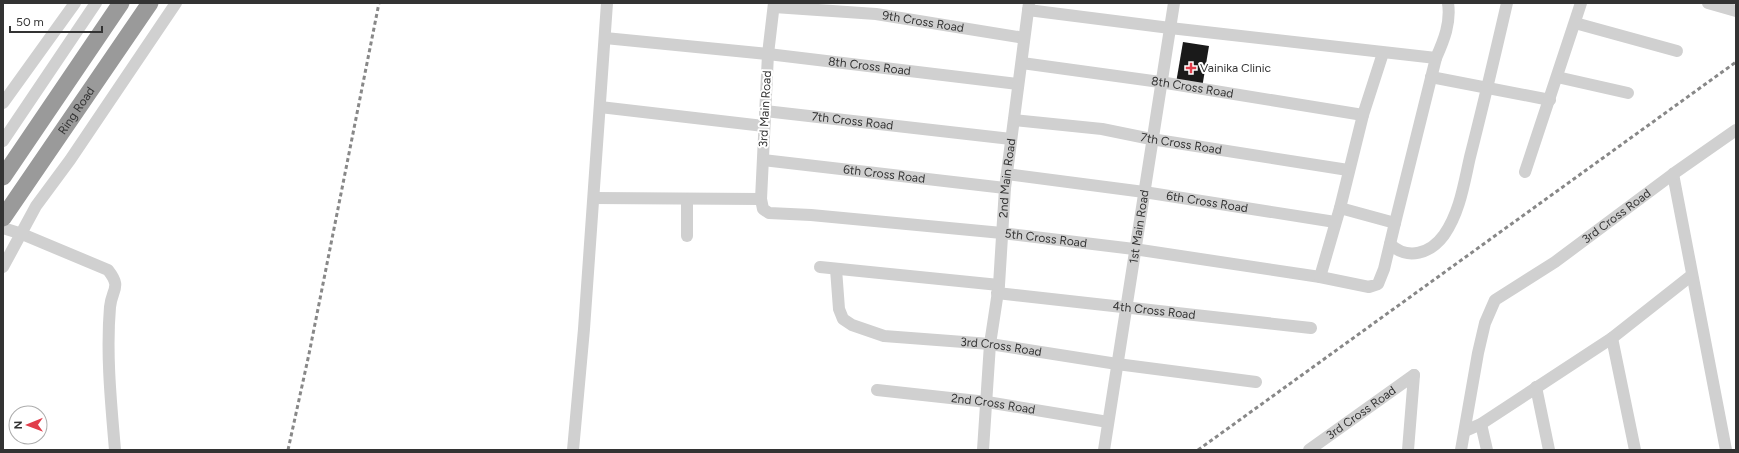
<svg xmlns="http://www.w3.org/2000/svg" width="1739" height="453" font-family="Figtree,sans-serif">
  <style>
    .building { fill: #1a1a1a }
    .lines { fill: none; stroke-linecap: round; stroke-linejoin: round }
    .minor { stroke: #d0d0d0; stroke-width: 12 }
    .highway { stroke: #9a9a9a; stroke-width: 17 }
    .rail { stroke: #888; stroke-width: 3; stroke-dasharray: 4 3; stroke-linecap: butt }
    .poi-dot { fill: #e13d4b; stroke: #fff; stroke-width: 1.5 }
    .labels { text-anchor: middle; stroke-width: 4; stroke-linejoin: round; paint-order: stroke }
    .street-label { font-size: 12px; fill: #333; stroke: #fff }
    .poi-label { font-size: 12px; fill: #333; stroke: #fff; text-anchor: start }
  </style>
  <rect width="100%" height="100%" fill="#fff"/>
  <path class="building" d="M1183 42 1209 46 1202 88 1176 83Z"/>
  <g class="lines">
    <g class="minor">
      <path id="s1" d="M774 3 768 54 761 199 763 209 769 213 811 215 1002 233 1134 249 1320 277 1369 287 1378 284 1384 269 1395 223 1340 208"/>
      <path d="M1708 3 1736 11"/>
      <path id="s2" d="M774 7 876 14 1024 38"/>
      <path d="M1028 10 1170 28 1436 58"/>
      <path d="M1575 23 1677 51"/>
      <path id="s3" d="M605 38 768 54 1018 84"/>
      <path id="s4" d="M1022 63 1160 82 1363 115"/>
      <path d="M1431 77 1550 100"/>
      <path d="M1557 77 1628 93"/>
      <path d="M3 103 75 3"/>
      <path d="M600 107 764 126"/>
      <path id="s5" d="M765 111 1011 139"/>
      <path id="s6" d="M1014 120 1102 129 1151 139 1348 170"/>
      <path d="M3 141 96 3"/>
      <path id="s7" d="M763 160 1005 188"/>
      <path d="M1525 172 1581 3"/>
      <path id="s8" d="M1007 174 1144 192 1335 222"/>
      <path d="M1673 174 1726 450"/>
      <path d="M594 198 761 199"/>
      <path d="M1395 223 1436 58C1444 40 1451 23 1448 3"/>
      <path d="M3 228 22 234 108 270C122 288 112 288 110 307 106 354 111 403 115 450"/>
      <path d="M687 236V199"/>
      <path d="M1390 244C1408 261 1431 253 1444 235 1460 212 1464 183 1470 157 1483 106 1495 55 1507 3"/>
      <path d="M3 267 36 206 70 160 176 3"/>
      <path d="M820 267 999 285"/>
      <path id="s9" d="M836 269 839 309 843 319 852 325 884 336 990 344 1117 364 1256 382"/>
      <path d="M1320 277 1340 208 1363 115 1383 53"/>
      <path id="s10" d="M997 293 1311 328"/>
      <path d="M1612 338 1635 450"/>
      <path d="M1536 387 1549 450"/>
      <path id="s11" d="M877 390 987 402 1108 422"/>
      <path d="M1481 424 1487 450"/>
      <path d="M1465 431 1481 424 1612 338 1692 275"/>
      <path d="M573 450 584 329 607 3"/>
      <path id="s12" d="M983 450 990 344 999 285 1005 188 1029 3"/>
      <path id="s13" d="M1104 450 1174 3"/>
      <path id="s14" d="M1309 450 1414 375"/>
      <path d="M1408 450 1414 375"/>
      <path id="s15" d="M1461 450 1478 353 1485 323 1495 300 1555 262 1673 174 1736 130"/>
    </g>
    <g class="highway">
      <path d="M3 177 121 3"/>
      <path id="s16" d="M3 218 150 3"/>
    </g>
    <g class="rail">
      <path d="M288 450 309 354 379 3"/>
      <path d="M1198 450 1736 62"/>
    </g>
  </g>
  <path class="poi-dot" d="M1189 62h4v4h4v4h-4v4h-4v-4h-4v-4h4z"/>
  <g class="labels">
    <g class="street-label">
      <text dy="4" stroke="none"><textPath href="#s2" startOffset="150">9th Cross Road</textPath></text>
      <text dy="4" stroke="none"><textPath href="#s3" startOffset="266">8th Cross Road</textPath></text>
      <text dy="4" stroke="none"><textPath href="#s4" startOffset="172">8th Cross Road</textPath></text>
      <text transform="translate(765 109) rotate(-87)" y="4">3rd Main Road</text>
      <text dy="4" stroke="none"><textPath href="#s16" startOffset="130">Ring Road</textPath></text>
      <text dy="4" stroke="none"><textPath href="#s5" startOffset="88">7th Cross Road</textPath></text>
      <text dy="4" stroke="none"><textPath href="#s6" startOffset="169">7th Cross Road</textPath></text>
      <text dy="4" stroke="none"><textPath href="#s7" startOffset="122">6th Cross Road</textPath></text>
      <text dy="4" stroke="none"><textPath href="#s12" startOffset="273">2nd Main Road</textPath></text>
      <text dy="4" stroke="none"><textPath href="#s8" startOffset="202">6th Cross Road</textPath></text>
      <text dy="4" stroke="none"><textPath href="#s15" startOffset="302">3rd Cross Road</textPath></text>
      <text dy="4" stroke="none"><textPath href="#s13" startOffset="226">1st Main Road</textPath></text>
      <text dy="4" stroke="none"><textPath href="#s1" startOffset="492">5th Cross Road</textPath></text>
      <text dy="4" stroke="none"><textPath href="#s10" startOffset="158">4th Cross Road</textPath></text>
      <text dy="4" stroke="none"><textPath href="#s9" startOffset="213">3rd Cross Road</textPath></text>
      <text dy="4" stroke="none"><textPath href="#s11" startOffset="117">2nd Cross Road</textPath></text>
      <text dy="4" stroke="none"><textPath href="#s14" startOffset="64">3rd Cross Road</textPath></text>
    </g>
    <g class="poi-label">
      <text x="1200" y="72">Vainika Clinic</text>
    </g>
  </g>
  <rect width="1739" height="453" fill="none" stroke="#333333" stroke-width="8"/>
  <g transform="translate(28 425) rotate(269)"><circle r="19" fill="#ffffff" stroke="#adadad"/>
  <path d="M0-3L7 15L0 10L-7 15Z" fill="#e13d4b"/>
  <text y="-6" font-size="11" font-weight="bold" text-anchor="middle" fill="#333333">N</text>
  </g>
  <path d="M10 26v6h92v-6" fill="none" stroke="#333333" stroke-width="2"/>
  <text x="16" y="26" font-size="12" fill="#333333" stroke="#ffffff" stroke-width="3" paint-order="stroke">50 m</text>
</svg>
